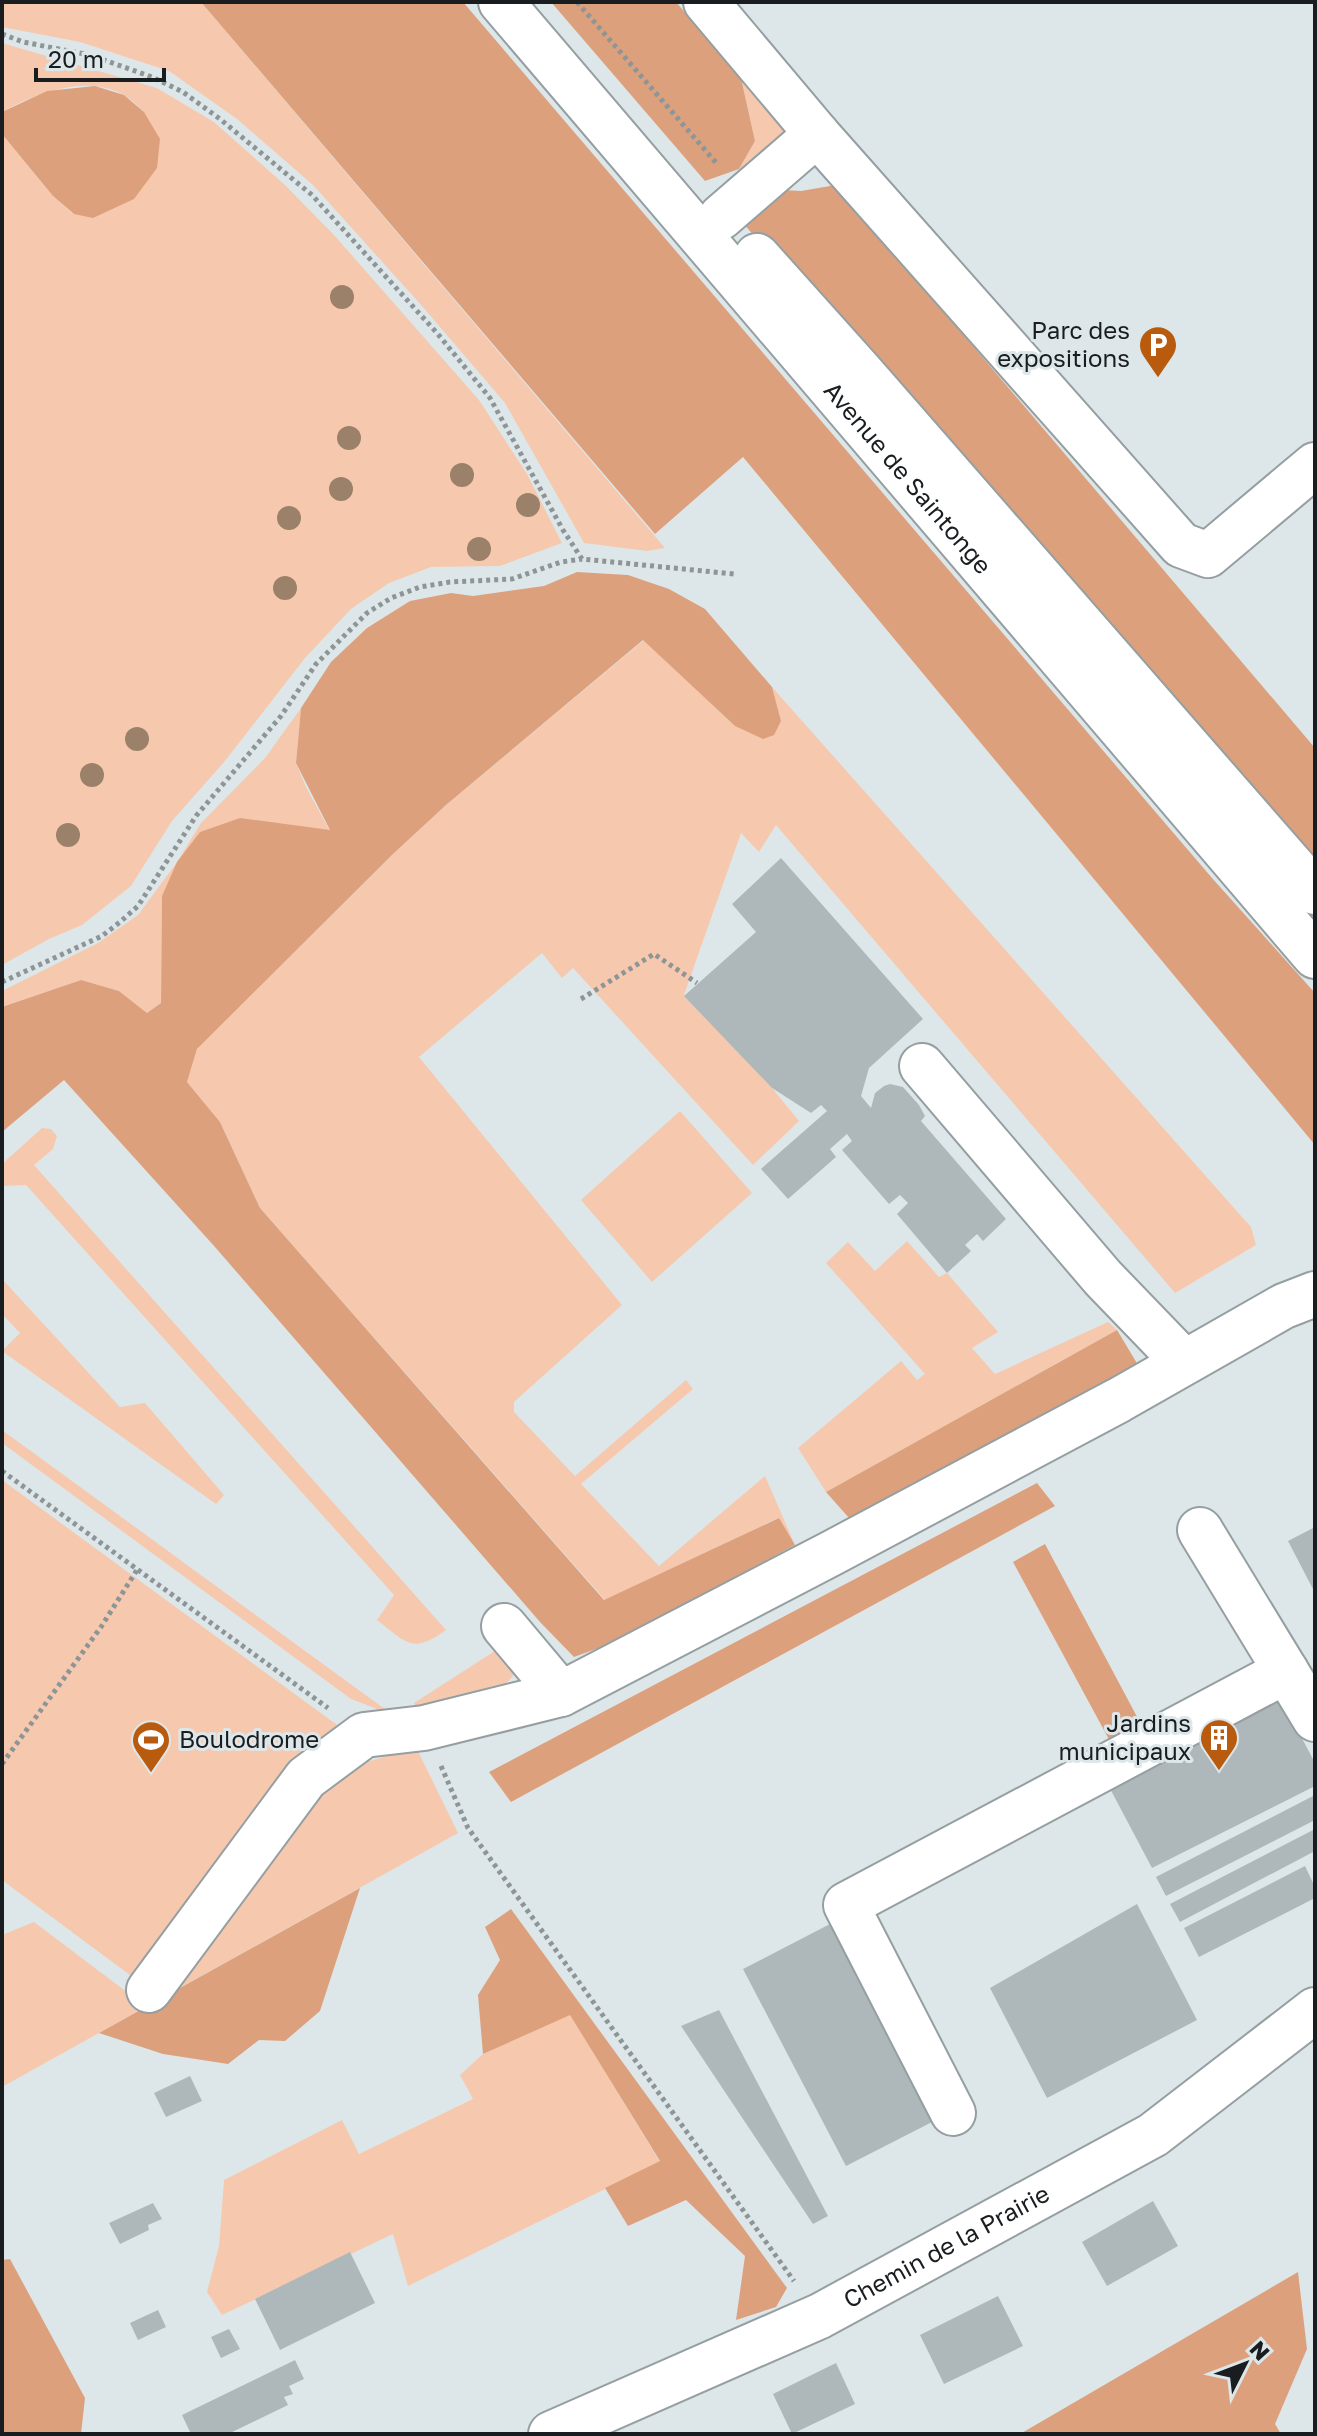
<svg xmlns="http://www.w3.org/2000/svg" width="1317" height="2436" font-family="'Golos Text',sans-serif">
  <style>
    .green { fill: #f6c9ae }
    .forest { fill: #dda07c }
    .building { fill: #aeb8bb }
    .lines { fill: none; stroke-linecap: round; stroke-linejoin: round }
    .minor-casing { stroke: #959fa2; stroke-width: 48 }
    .major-casing { stroke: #959fa2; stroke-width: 48 }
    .path { stroke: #8e9597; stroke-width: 5; stroke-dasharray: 4 4; stroke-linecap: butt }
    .minor { stroke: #fff; stroke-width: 44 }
    .major { stroke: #fff; stroke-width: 44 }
    .tree { fill: #9b816a }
    .labels { text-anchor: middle; stroke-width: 6; stroke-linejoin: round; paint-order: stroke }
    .poi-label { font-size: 24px; fill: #1a1d1f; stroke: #dde7ea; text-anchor: end }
    .street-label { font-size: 24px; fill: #1a1d1f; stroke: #dde7ea }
  </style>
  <rect width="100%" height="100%" fill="#dde7ea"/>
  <g class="green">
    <path d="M2 2H201L665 548 647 551 584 543 505 403 422 306 313 185 237 119 169 71 80 42 2 27Z"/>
    <path d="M2 43 157 88 214 122 285 185 334 235 479 400 527 474 562 543 500 566 431 567 389 583 351 609 305 658 225 761 172 821 131 886 82 925 49 939 2 965V134L53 196 73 214 144 112C138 106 131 99 124 95 86 74 37 93 2 112Z"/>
    <path d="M741 78 789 132 767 155 739 169 755 141Z"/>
    <path d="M644 640 735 726 781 722 772 687 1251 1227 1256 1245 1175 1293 776 825 759 852 741 833 684 995 772 1088 799 1121 753 1165 573 968 562 978 542 953 419 1057 622 1305 514 1402V1412L575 1476 686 1380 693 1389 581 1484 659 1566 765 1476 795 1545 778 1518 605 1600 260 1208 220 1122 187 1082 197 1049 393 854 446 805Z"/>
    <path d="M301 708 296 763 306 787 330 831 300 827 162 896 161 1003 147 1013 119 991 81 980 2 1007V991L98 943 138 915 177 862 201 823 265 758Z"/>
    <path d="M680 1111 752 1193 652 1282 581 1200Z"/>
    <path d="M42 1128 51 1129 57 1136 53 1149 34 1165 446 1630C412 1655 406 1642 377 1620L394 1595 26 1185 2 1186V1164Z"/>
    <path d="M907 1241 939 1277 947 1273 998 1332 972 1348 995 1374 1108 1322 1117 1330 826 1492 798 1448 901 1361 917 1380 925 1374 826 1263 848 1242 875 1271Z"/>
    <path d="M2 1279 120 1407 145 1403 224 1495 216 1504 2 1351 20 1333 2 1314Z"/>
    <path d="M2 1430 393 1715 351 1699 2 1443Z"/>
    <path d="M2 1480 344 1730V1769L416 1747 458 1833 2 2087V1935L34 1922 144 2005 150 1990 2 1880Z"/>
    <path d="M498 1649 509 1657 513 1676 498 1692 422 1716 414 1703Z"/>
    <path d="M570 2014 660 2162 408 2286 393 2234 222 2315 207 2292 219 2246 224 2180 342 2120 359 2154 473 2099 460 2075 483 2054Z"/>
  </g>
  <g class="forest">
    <path d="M201 2H463L1212 878 1315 993V1145L743 457 655 534Z"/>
    <path d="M551 2H676L741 78 755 141 739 169 705 181Z"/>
    <path d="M95 86 124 95 144 112 160 139 157 168 134 199 93 218 74 214 53 196 2 134V112L47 91Z"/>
    <path d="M836 185 1315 748V877L735 214 767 189 801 191Z"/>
    <path d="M577 572 628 575 669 589 705 609 772 687 781 721 774 735 763 739 735 726 643 640 446 805 393 854 197 1049 187 1082 220 1122 260 1208 604 1600 779 1518 795 1545 612 1643 574 1657 540 1622 215 1247 64 1080 2 1132V1007L81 980 119 991 147 1013 161 1003 162 896 177 862 200 832 240 818 330 830 296 763 301 708 331 662 367 628 410 601 451 593 473 596 544 586Z"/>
    <path d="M1117 1330 1138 1365 849 1518 826 1492Z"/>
    <path d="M1037 1483 1055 1506 511 1802 489 1772Z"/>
    <path d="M1045 1544 1143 1728 1112 1745 1013 1562Z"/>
    <path d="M360 1888 320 2011 285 2041 259 2040 228 2064 163 2054 99 2033Z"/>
    <path d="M511 1909 787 2288 776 2307 736 2320 745 2256 686 2200 628 2226 605 2188 660 2161 570 2015 483 2054 478 1995 500 1960 485 1927Z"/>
    <path d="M10 2259 85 2398 81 2434H2V2260Z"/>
    <path d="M1298 2272 1307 2349 1275 2424 1281 2434H1020Z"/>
  </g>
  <g class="building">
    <path d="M781 858 923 1019 869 1068 861 1096 871 1108 875 1093 884 1086 890 1084 903 1087 919 1105 925 1116 921 1121 1006 1219 983 1241 977 1234 965 1245 971 1251 947 1273 897 1214 908 1203 900 1195 889 1204 842 1150 852 1141 847 1134 830 1149 836 1157 788 1199 761 1169 827 1111 821 1105 811 1113 772 1088 684 996 756 932 732 904Z"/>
    <path d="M1315 1527V1593L1288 1541Z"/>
    <path d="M1277 1691 1315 1763V1786L1152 1868 1106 1781Z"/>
    <path d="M1315 1795V1820L1166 1896 1156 1877Z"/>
    <path d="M1315 1829V1851L1180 1922 1170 1904Z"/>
    <path d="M1305 1866 1315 1887V1898L1199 1957 1184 1928Z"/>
    <path d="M1137 1904 1197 2020 1047 2098 990 1988Z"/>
    <path d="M830 1924 934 2121 846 2166 743 1969Z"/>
    <path d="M719 2010 828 2216 813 2224 681 2026Z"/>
    <path d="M190 2076 202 2101 166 2117 154 2093Z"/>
    <path d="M1153 2201 1178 2246 1107 2286 1082 2242Z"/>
    <path d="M153 2203 162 2219 148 2225 149 2230 120 2244 109 2223Z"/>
    <path d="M350 2252 375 2303 280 2350 255 2299Z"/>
    <path d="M998 2296 1023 2346 944 2384 920 2335Z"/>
    <path d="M158 2310 166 2327 138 2340 130 2323Z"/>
    <path d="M229 2329 240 2349 221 2358 211 2337Z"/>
    <path d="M295 2360 304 2379 289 2386 293 2394 284 2397 288 2405 228 2434H191L182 2415Z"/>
    <path d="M836 2363 855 2404 792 2434 773 2394Z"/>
  </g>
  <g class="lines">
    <defs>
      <g id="minor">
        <path d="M706 2 817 134"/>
        <path d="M721 217 817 134 1181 545 1208 555 1315 465"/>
        <path d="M922 1066 1103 1278 1184 1362"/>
        <path d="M1200 1530 1315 1719"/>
        <path d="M504 1626 561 1694 832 1553 1119 1400 1284 1306 1315 1294"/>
        <path d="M149 1990 306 1778 364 1735 424 1728 561 1694"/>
        <path d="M953 2113 846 1905 1286 1671"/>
        <path id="s1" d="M551 2434 820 2316 1153 2135 1315 2010"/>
      </g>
      <g id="major">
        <path id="s2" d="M501 2 1315 956"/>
        <path d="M757 256 861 372 1315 892"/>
      </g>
    </defs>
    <use href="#minor" class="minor-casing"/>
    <use href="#major" class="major-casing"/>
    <g class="path">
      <path d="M577 2 718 165"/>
      <path d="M2 34 23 42 90 55 152 77 183 92 220 119 312 195 437 333 490 398 563 530 582 559 734 574"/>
      <path d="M2 982 102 936 120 922 138 906 196 816 281 716 316 664 367 613 391 598 420 587 450 582 512 579 561 562 582 559"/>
      <path d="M581 999 654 954 697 983"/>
      <path d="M2 1471 328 1708"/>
      <path d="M2 1764 101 1627 137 1570"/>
      <path d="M441 1766 468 1828 794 2281"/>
    </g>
    <use href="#minor" class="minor"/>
    <use href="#major" class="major"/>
  </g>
  <g class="tree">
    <circle cx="342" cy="297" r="12"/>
    <circle cx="349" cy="438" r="12"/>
    <circle cx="462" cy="475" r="12"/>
    <circle cx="341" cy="489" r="12"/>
    <circle cx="528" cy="505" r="12"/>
    <circle cx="289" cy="518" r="12"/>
    <circle cx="479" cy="549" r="12"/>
    <circle cx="285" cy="588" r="12"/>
    <circle cx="137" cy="739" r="12"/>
    <circle cx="92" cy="775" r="12"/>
    <circle cx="68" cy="835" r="12"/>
  </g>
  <defs>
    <symbol id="parking-pin" viewBox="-11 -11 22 30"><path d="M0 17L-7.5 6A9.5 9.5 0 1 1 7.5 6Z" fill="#b95b0e" stroke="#dde7ea"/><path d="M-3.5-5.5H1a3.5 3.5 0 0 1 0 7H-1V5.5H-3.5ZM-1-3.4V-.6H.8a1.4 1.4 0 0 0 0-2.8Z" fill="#fff"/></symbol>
    <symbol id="building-pin" viewBox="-11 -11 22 30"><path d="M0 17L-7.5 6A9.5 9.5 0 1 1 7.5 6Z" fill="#b95b0e" stroke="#dde7ea"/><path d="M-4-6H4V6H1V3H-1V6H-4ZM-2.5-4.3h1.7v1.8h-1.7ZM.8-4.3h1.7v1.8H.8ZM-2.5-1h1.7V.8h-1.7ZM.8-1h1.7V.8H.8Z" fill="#fff"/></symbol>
    <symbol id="stadium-pin" viewBox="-11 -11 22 30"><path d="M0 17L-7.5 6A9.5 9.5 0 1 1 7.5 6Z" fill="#b95b0e" stroke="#dde7ea"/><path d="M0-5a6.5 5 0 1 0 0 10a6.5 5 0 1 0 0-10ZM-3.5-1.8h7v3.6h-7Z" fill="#fff"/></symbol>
  </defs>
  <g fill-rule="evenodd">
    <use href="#parking-pin" x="1136" y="323" width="44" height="60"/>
    <use href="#building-pin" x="1197" y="1716" width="44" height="60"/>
    <use href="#stadium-pin" x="129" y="1718" width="44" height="60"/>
  </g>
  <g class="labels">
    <g class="poi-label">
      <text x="1130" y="339">Parc des<tspan x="1130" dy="28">expositions</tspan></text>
      <text x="1191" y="1732">Jardins<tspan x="1191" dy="28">municipaux</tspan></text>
      <text x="179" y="1748" text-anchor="start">Boulodrome</text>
    </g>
    <g class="street-label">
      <text dy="8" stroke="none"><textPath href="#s2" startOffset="626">Avenue de Saintonge</textPath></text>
      <text dy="8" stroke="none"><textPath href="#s1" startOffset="438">Chemin de la Prairie</textPath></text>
    </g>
  </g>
  <rect width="1317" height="2436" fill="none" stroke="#1a1d1f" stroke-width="8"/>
  <g transform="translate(1245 2364) rotate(48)" stroke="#dde7ea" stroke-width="6" paint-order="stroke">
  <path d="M0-6L14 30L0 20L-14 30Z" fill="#1a1d1f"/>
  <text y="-12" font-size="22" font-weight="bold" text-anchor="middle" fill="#1a1d1f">N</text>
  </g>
  <path d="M36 68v12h128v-12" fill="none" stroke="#1a1d1f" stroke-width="4"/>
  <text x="48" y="68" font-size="24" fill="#1a1d1f" stroke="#dde7ea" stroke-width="6" paint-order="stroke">20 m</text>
</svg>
